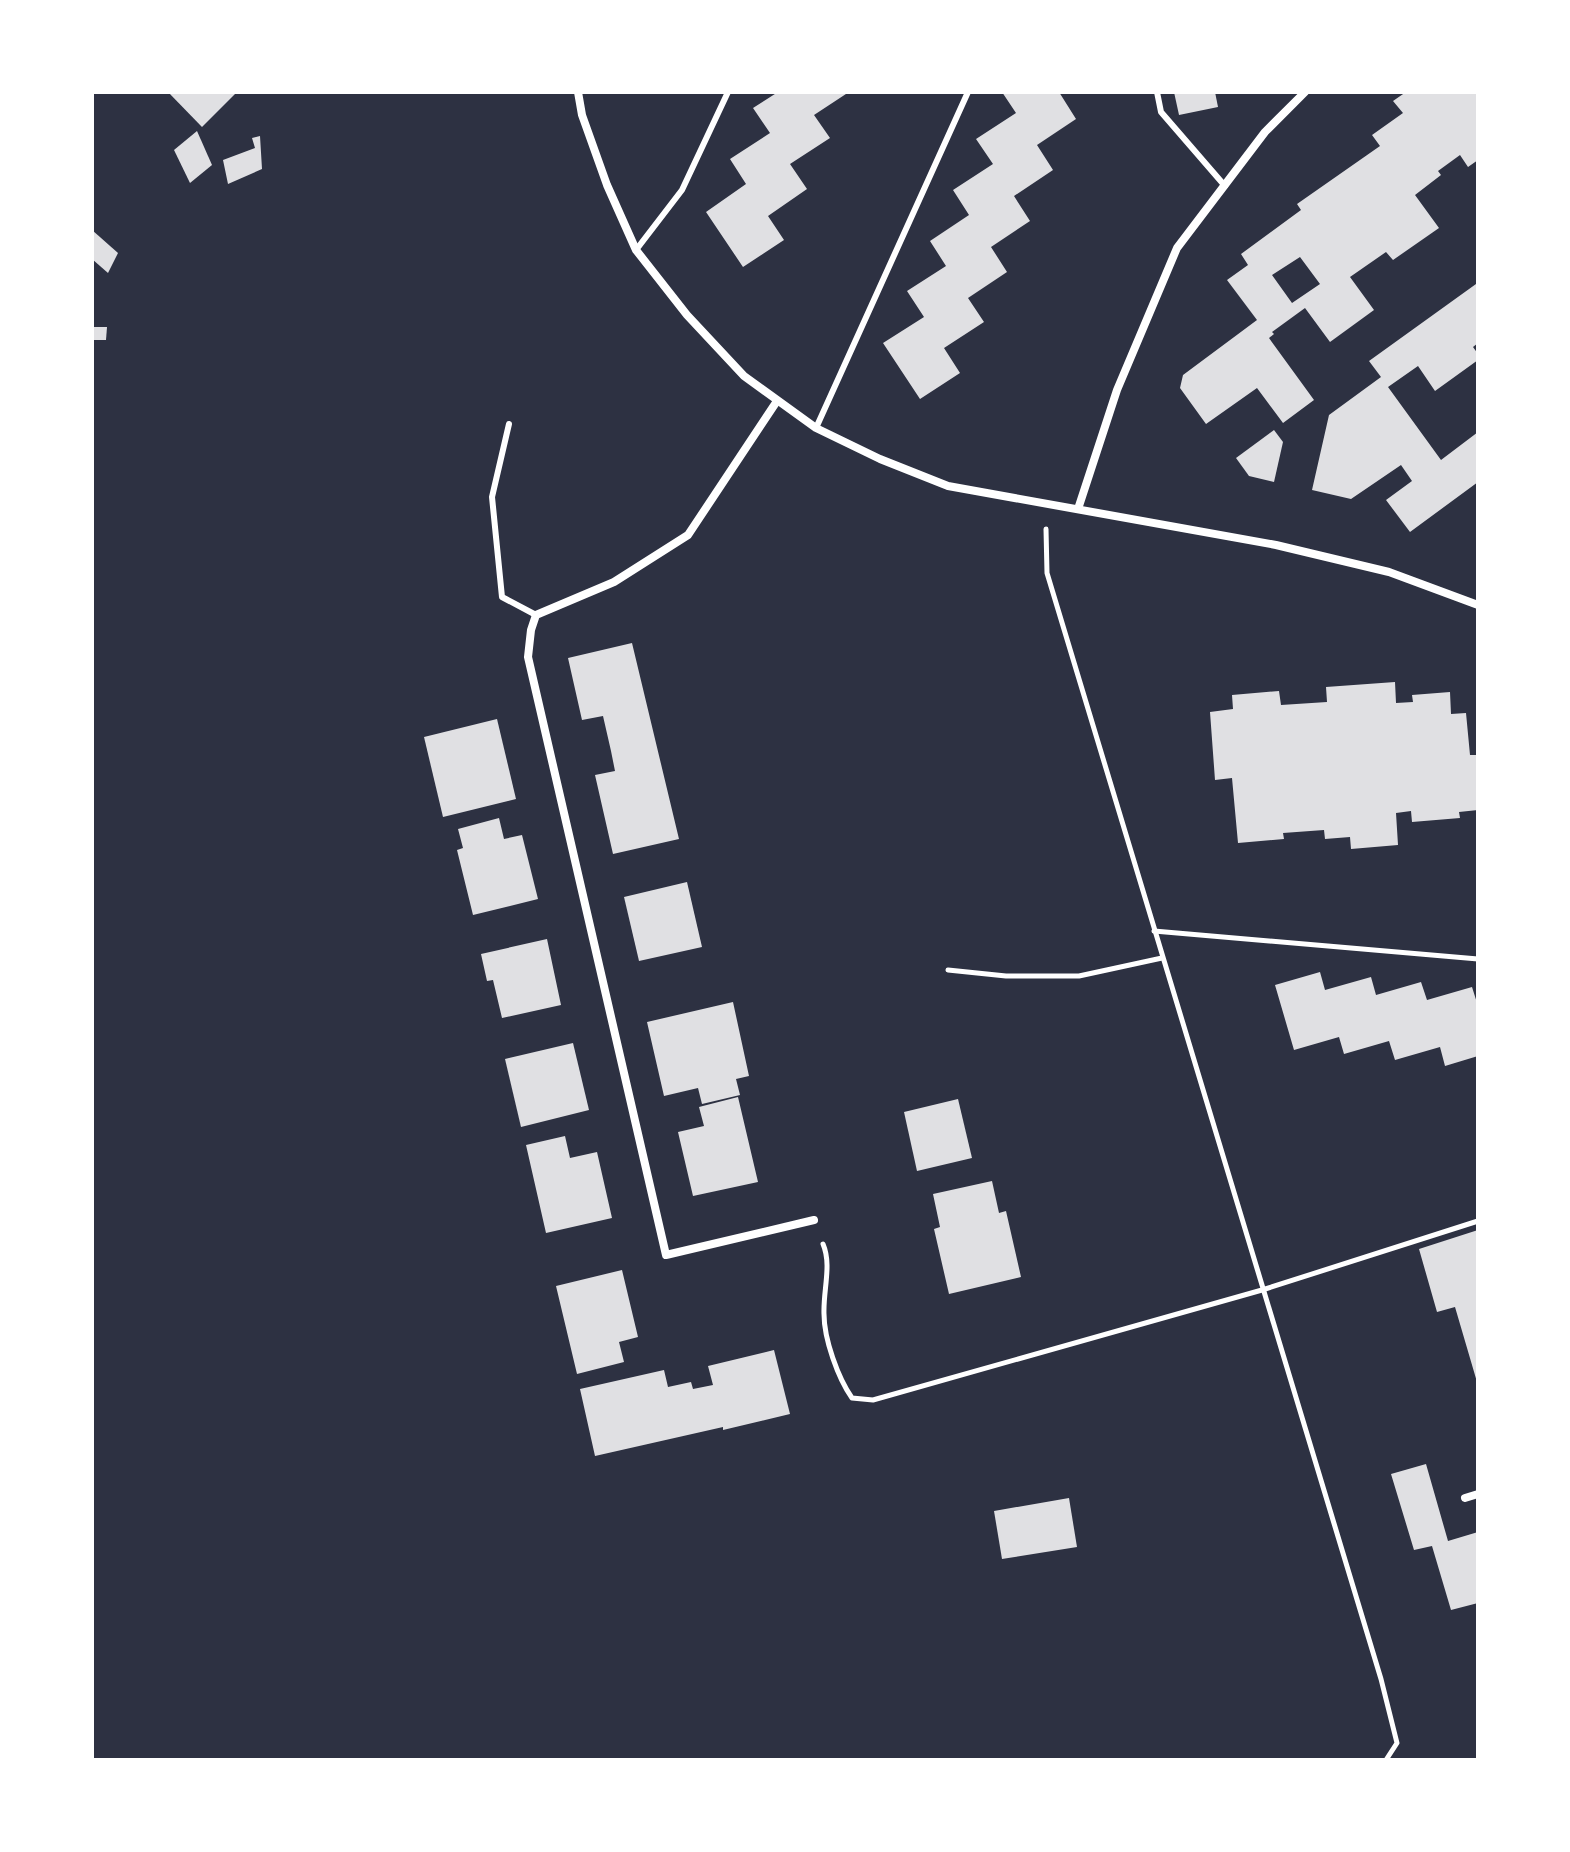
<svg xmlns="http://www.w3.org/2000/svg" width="1570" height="1852" font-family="Rubik,sans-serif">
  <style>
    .building { fill: #e0e0e3; fill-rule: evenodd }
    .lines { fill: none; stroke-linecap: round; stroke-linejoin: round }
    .path { stroke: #fff; stroke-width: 5 }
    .service { stroke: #fff; stroke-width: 6 }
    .minor { stroke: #fff; stroke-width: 8 }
  </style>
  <rect width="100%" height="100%" fill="#2d3142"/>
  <g class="building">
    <path d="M168 92H237L202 127Z"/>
    <path d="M778 92H849L814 115 830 138 790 164 807 189 768 216 784 240 743 267 706 212 746 184 730 159 770 133 753 108Z"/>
    <path d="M1002 92H1059L1076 119 1037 145 1053 170 1014 196 1030 221 991 247 1007 272 968 298 984 322 944 348 960 373 920 399 883 343 924 317 907 291 946 266 930 241 969 215 953 190 993 164 976 139 1016 113Z"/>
    <path d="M1174 92H1215L1218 107 1179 115Z"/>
    <path d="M1406 92H1478V160L1468 167 1460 155 1438 171 1441 175 1415 195 1439 228 1393 260 1386 252 1350 277 1374 310 1330 342 1305 308 1272 332 1274 334 1269 338 1314 400 1283 423 1257 388 1206 424 1180 388 1183 375 1257 320 1227 280 1248 265 1241 254 1301 210 1297 204 1380 146 1372 135 1403 113 1393 101ZM1300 257 1320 284 1292 303 1272 275Z"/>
    <path d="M197 131 212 165 190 183 174 150Z"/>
    <path d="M260 136 262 169 228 184 223 160 255 148 252 138Z"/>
    <path d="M92 230 118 253 108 273 92 259Z"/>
    <path d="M1476 284 1478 343 1473 347 1478 354V360L1435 391 1418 366 1388 387 1441 460 1478 432V482L1410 532 1386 500 1412 481 1401 465 1351 499 1312 490 1329 415 1381 377 1369 361Z"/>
    <path d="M92 327H107L106 340H92Z"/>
    <path d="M1274 430 1283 442 1274 482 1249 476 1236 458Z"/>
    <path d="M632 643 679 839 613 854 595 775 615 771 611 751 603 716 582 720 568 658Z"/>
    <path d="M1395 682 1396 703 1413 702 1412 695 1450 692 1451 714 1466 713 1470 755H1478V810L1459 812 1460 818 1412 822 1411 811 1396 813 1398 845 1351 849 1350 837 1325 839 1324 830 1283 833 1284 839 1238 843 1232 778 1215 780 1210 712 1233 709 1232 695 1279 691 1281 705 1327 702 1326 687Z"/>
    <path d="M497 719 516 799 443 817 424 737Z"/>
    <path d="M499 818 504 839 522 835 538 899 473 915 457 850 463 848 458 829Z"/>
    <path d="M687 882 702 947 639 961 624 897Z"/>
    <path d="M547 939 561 1005 502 1018 493 980 487 981 481 954Z"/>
    <path d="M1320 972 1325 990 1371 977 1376 995 1421 982 1427 1000 1472 987 1478 1006V1056L1445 1066 1440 1047 1395 1060 1389 1041 1344 1054 1339 1037 1294 1050 1275 985Z"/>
    <path d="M733 1002 749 1076 736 1079 740 1095 702 1104 698 1088 664 1096 647 1022Z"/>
    <path d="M573 1043 589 1110 521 1127 505 1059Z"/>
    <path d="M738 1097 758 1182 693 1196 678 1132 704 1126 699 1107Z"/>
    <path d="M958 1099 972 1158 917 1171 904 1112Z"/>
    <path d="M565 1136 570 1158 597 1152 612 1218 546 1233 526 1145Z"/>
    <path d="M992 1181 999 1213 1006 1211 1021 1277 949 1294 934 1229 940 1227 933 1194Z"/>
    <path d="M1478 1230V1382H1477L1455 1307 1437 1312 1419 1249Z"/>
    <path d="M622 1270 638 1337 619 1342 624 1362 577 1374 556 1286Z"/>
    <path d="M774 1350 790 1414 723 1430V1427L595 1456 580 1389 664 1370 668 1387 691 1382 693 1389 713 1385 708 1366Z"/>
    <path d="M1426 1464 1448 1541 1478 1532V1603L1451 1610 1432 1546 1414 1550 1391 1474Z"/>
    <path d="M1069 1498 1077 1547 1002 1559 994 1511Z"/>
  </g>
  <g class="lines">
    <g class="path">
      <path d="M1046 529 1047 573 1381 1679 1397 1743 1386 1760"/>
      <path d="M1154 931 1478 959"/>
      <path d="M948 970 1006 976H1079L1162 958"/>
      <path d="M823 1244C832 1265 823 1290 824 1314 824 1339 838 1378 852 1398L873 1400 1262 1290 1478 1221"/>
    </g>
    <g class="service">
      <path d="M1157 92 1161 112 1225 186"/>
      <path d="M636 250 682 190 728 92"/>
      <path d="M509 424 492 497 502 597 536 615"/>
      <path d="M816 428 968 92"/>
    </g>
    <g class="minor">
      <path d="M578 92 582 115 607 185 636 250 687 315 744 376 816 428 880 459 948 486 1276 545 1389 572 1478 605"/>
      <path d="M777 401 688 535 614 582 536 615 531 630 528 657 666 1255 814 1220"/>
      <path d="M1078 509 1117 390 1177 248 1265 132 1305 92"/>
      <path d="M1465 1498 1478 1494"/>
    </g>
  </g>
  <rect width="1570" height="1852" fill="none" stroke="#ffffff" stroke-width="188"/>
</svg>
